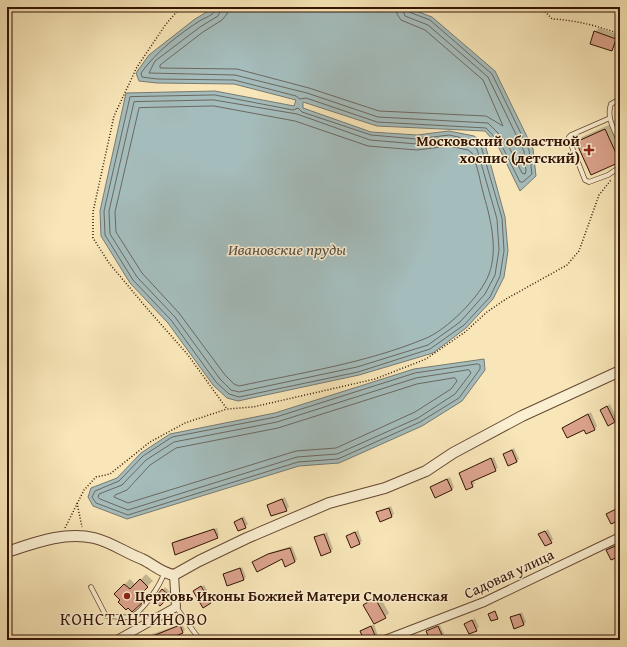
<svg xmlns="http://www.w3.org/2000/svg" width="627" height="647" font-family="'Gentium Book Plus',serif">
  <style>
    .water { fill: #a4bcbb; stroke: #787972 }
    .shadow { fill: #0003 }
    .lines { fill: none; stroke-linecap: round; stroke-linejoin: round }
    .shore { stroke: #6c6860; stroke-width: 1 }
    .building { fill: #dca48d; stroke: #351404 }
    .service-casing { stroke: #664831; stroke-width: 5.5 }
    .minor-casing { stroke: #664831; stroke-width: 10 }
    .tertiary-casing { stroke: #664831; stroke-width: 12 }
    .path { stroke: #351404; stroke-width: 1.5; stroke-dasharray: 1 2; stroke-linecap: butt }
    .service { stroke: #faefd1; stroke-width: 4 }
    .minor { stroke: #faefd1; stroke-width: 8 }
    .tertiary { stroke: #faefd1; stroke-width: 10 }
    .poi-dot { fill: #8f2418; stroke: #faefd1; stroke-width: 1.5 }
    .labels { text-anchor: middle; stroke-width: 3; stroke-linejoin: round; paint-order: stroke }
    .poi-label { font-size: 15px; font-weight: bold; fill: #351404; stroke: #faefd1; text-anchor: end }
    .street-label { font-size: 15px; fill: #351404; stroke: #faefd1 }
    .water-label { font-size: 16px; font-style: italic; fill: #5c4f44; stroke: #faefd1 }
    .quarter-label { font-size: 17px; letter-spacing: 1px; fill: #351404; stroke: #faefd1 }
  </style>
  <rect width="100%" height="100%" fill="#f8e6b8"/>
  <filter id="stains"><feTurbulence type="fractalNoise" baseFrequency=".005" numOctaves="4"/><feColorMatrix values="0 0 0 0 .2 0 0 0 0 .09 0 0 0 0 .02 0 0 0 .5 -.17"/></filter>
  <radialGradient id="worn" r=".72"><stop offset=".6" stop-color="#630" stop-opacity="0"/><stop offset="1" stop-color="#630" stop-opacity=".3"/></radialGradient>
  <g class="water">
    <path d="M215 7H406L432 17 495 71 533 149 536 176 520 191 498 146 485 131 377 126 303 102V108L371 132 417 135 449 131 474 136 485 144 505 217 508 251 504 277 493 299 466 328 433 353 359 375 238 401 227 398 213 385 168 323 130 283 101 236 100 211 126 93 215 91 294 106 296 100 234 84 157 83 139 81 136 73 149 55 195 19Z"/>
    <path d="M484 359 485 370 462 401 422 426 339 463 299 466 127 519 93 506 88 497 91 488 117 478 141 453 170 434 275 413 414 369Z"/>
  </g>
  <g class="shadow">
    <path d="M599 28 619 35 615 46 611 50 595 32Z"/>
    <path d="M611 124 620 144V160L591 174 577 142 582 137Z"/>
    <path d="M610 404 617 419 608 424 601 410Z"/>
    <path d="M591 412 597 426 595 429 587 432 585 428H563Z"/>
    <path d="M514 448 519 459 517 462 504 454Z"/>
    <path d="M494 457 498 468 473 480 475 483 472 486 460 473Z"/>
    <path d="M450 477 454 487 452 490 431 487Z"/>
    <path d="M285 497 289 507 286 510 268 505Z"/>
    <path d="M391 506 394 514 392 516 377 513Z"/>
    <path d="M620 507V519L612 523 608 514Z"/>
    <path d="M244 516 248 524 245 527 235 522Z"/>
    <path d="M217 528 219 535 217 537 173 544 175 541Z"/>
    <path d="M548 529 553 539 551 542 540 535Z"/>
    <path d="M358 530 362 541 359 544 347 536Z"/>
    <path d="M327 532 333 549 331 551 316 538Z"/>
    <path d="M620 542V555L607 550 611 547Z"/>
    <path d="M292 546 297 559 295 562 282 558 256 560 272 552Z"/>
    <path d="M242 567 246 577 244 579 225 574Z"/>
    <path d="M146 574 153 581 142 591 147 596 132 610 115 594 130 579 136 585Z"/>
    <path d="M204 585 213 600 204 607 197 589Z"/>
    <path d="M165 587 171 593 160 605 154 600Z"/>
    <path d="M379 595 389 613 385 617 365 605Z"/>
    <path d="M522 612 526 622 524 624 512 618Z"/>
    <path d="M475 618 479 627 476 630 466 624Z"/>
    <path d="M182 624 185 630 182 633 163 640H143L152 634Z"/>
    <path d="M374 624 378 636 371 640H365L361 631Z"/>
    <path d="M440 625 446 638 444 640H431L428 632Z"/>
    <path d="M60 635 63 640H50Z"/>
    <path d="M341 635 343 640H331L333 638Z"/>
    <path d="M462 637 464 640H456Z"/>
  </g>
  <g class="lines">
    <g class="shore">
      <path d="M217 7C216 14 207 17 201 20 179 34 156 52 141 73L142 77 157 79 234 80 296 96 300 99 306 98 377 122 486 128 501 144 520 182H523L532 174 529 150 492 74 430 20 409 12 407 7"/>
      <path d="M222 7 218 16 200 27 155 61 149 73 235 75 307 93 378 117 488 123 506 141 522 173 525 174 526 171 524 151 488 77 428 25 405 16 402 7"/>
      <path d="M228 7 227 14 222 20 203 32 160 65V68L237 69 309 88 379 111 486 116 503 126 483 80 425 30 401 20 397 14 396 7"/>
      <path d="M215 95 293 110 298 108 302 112 371 135 417 139 449 135 472 140 481 146 502 218 504 251 500 276 490 297 464 325 430 349 358 372 239 397 229 394 216 382 171 320 133 280 105 235 104 211 130 97Z"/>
      <path d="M214 100 297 114 370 140 417 144 449 140 470 144 477 149 497 219 499 250 495 275 485 294 460 322 428 345 357 367 239 392 231 390 220 379 175 317 137 277 110 234 109 211 134 102Z"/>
      <path d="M214 106 295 121 368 146 417 150 449 146 468 150 472 153C478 166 480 182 484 196 491 220 498 250 489 274 481 296 446 331 424 339 366 363 300 373 239 386L234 384 225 375 179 313 142 273 116 232 115 212 139 108Z"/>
      <path d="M478 364 480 365V369L459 398 420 422 338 459 298 462 128 515 96 503 92 497 95 491 119 481 143 456 172 437 276 417 415 373Z"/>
      <path d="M469 370 471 373 455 394 418 418 337 454 297 457 128 510 100 499 98 497 99 494 122 485 146 460 174 442 277 422 416 378Z"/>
      <path d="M455 378 457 381 451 389 415 412 336 448 296 451 128 503 114 497 115 495 127 490 150 465 176 448 278 428 417 384Z"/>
    </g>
  </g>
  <g class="building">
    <path d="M594 31 616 39 612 51 590 44Z"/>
    <path d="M605 129 620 162 591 175 576 142Z"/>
    <path d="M607 406 615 422 608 426 600 410Z"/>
    <path d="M588 414 595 430 586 434 584 430 567 438 562 428Z"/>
    <path d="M512 450 517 462 508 466 503 454Z"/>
    <path d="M491 458 496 471 471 482 473 487 466 490 459 473Z"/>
    <path d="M447 479 452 490 435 498 430 487Z"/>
    <path d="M282 499 287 511 271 516 267 505Z"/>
    <path d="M389 508 392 517 380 522 376 512Z"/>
    <path d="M618 508 620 520 611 524 606 514Z"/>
    <path d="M242 518 246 528 238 531 234 522Z"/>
    <path d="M214 529 218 538 175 555 172 543Z"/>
    <path d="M545 531 552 543 545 546 538 534Z"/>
    <path d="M355 532 360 544 351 548 346 536Z"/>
    <path d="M324 534 331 552 321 556 314 537Z"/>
    <path d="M620 544V556L611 560 606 550Z"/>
    <path d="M290 548 295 562 285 567 282 559 257 572 252 562 268 554Z"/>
    <path d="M240 568 244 580 227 586 223 574Z"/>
    <path d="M140 579 148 587 138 597 143 602 132 612 128 608 126 610 118 602 120 600 114 594 124 584 130 589Z"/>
    <path d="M201 586 211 603 203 608 193 591Z"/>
    <path d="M162 589 170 596 160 606 153 600Z"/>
    <path d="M375 598 386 618 374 624 363 605Z"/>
    <path d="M495 611 498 619 491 621 488 614Z"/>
    <path d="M520 614 524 625 514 629 510 617Z"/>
    <path d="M472 620 477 631 469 634 464 624Z"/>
    <path d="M180 625 183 633 166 640H143Z"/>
    <path d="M371 626 377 640H364L360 631Z"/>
    <path d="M438 626 444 640H430L426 631Z"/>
  </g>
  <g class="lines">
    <defs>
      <g id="service">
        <path d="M620 99 611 104C606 118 615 131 620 143"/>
        <path d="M610 118 571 135 569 137 570 142 585 180 589 182 608 175 620 167"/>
        <path d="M91 587 106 616C113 616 122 618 129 617 141 615 161 584 164 573"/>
        <path d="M176 607 200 640"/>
      </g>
      <g id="minor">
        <path d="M117 640 176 607 174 575"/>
        <path d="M385 640 484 602 620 537"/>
      </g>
      <path id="tertiary" d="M7 552C34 543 65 531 94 538 111 542 126 553 142 559 153 564 161 573 174 575L199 561 247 538 329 503 385 488 426 471 453 453 522 416 620 371"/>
    </defs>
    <use href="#service" class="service-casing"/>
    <use href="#minor" class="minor-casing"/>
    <use href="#tertiary" class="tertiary-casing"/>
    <g class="path">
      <path d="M181 7 166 24 137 67 114 116 93 212V238L109 263 150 312 188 355 227 409 253 407 375 379 426 359 465 332 487 312 506 299 567 265 579 251 599 195 611 180"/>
      <path d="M541 7 552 19C576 20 597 26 620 34"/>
      <path d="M77 503 82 527"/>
      <path d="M65 528 84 490 96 477 110 474 150 442 185 423 227 409"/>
    </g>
    <use href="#service" class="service"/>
    <use href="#minor" class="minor"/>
    <use href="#tertiary" class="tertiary"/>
  </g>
  <g class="poi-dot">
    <path d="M587 144h4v4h4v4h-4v4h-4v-4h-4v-4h4z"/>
    <circle cx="127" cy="596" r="4"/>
  </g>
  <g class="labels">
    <g class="poi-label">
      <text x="580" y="146">Московский областной<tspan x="580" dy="17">хоспис (детский)</tspan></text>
      <text x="135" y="601" text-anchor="start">Церковь Иконы Божией Матери Смоленская</text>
    </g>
    <g class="street-label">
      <text transform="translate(509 574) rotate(-25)" y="5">Садовая улица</text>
    </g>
    <g class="water-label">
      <text x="287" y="255">Ивановские пруды</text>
    </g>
    <g class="quarter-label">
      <text x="134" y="625">КОНСТАНТИНОВО</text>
    </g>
  </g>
  <rect width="627" height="647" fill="none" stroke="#f8e6b8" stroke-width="24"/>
  <rect x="8" y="8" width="611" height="631" fill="none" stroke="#351404" stroke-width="2"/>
  <rect x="12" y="12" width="603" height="623" fill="none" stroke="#351404"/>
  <rect width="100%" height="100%" filter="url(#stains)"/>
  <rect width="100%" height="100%" fill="url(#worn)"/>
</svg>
